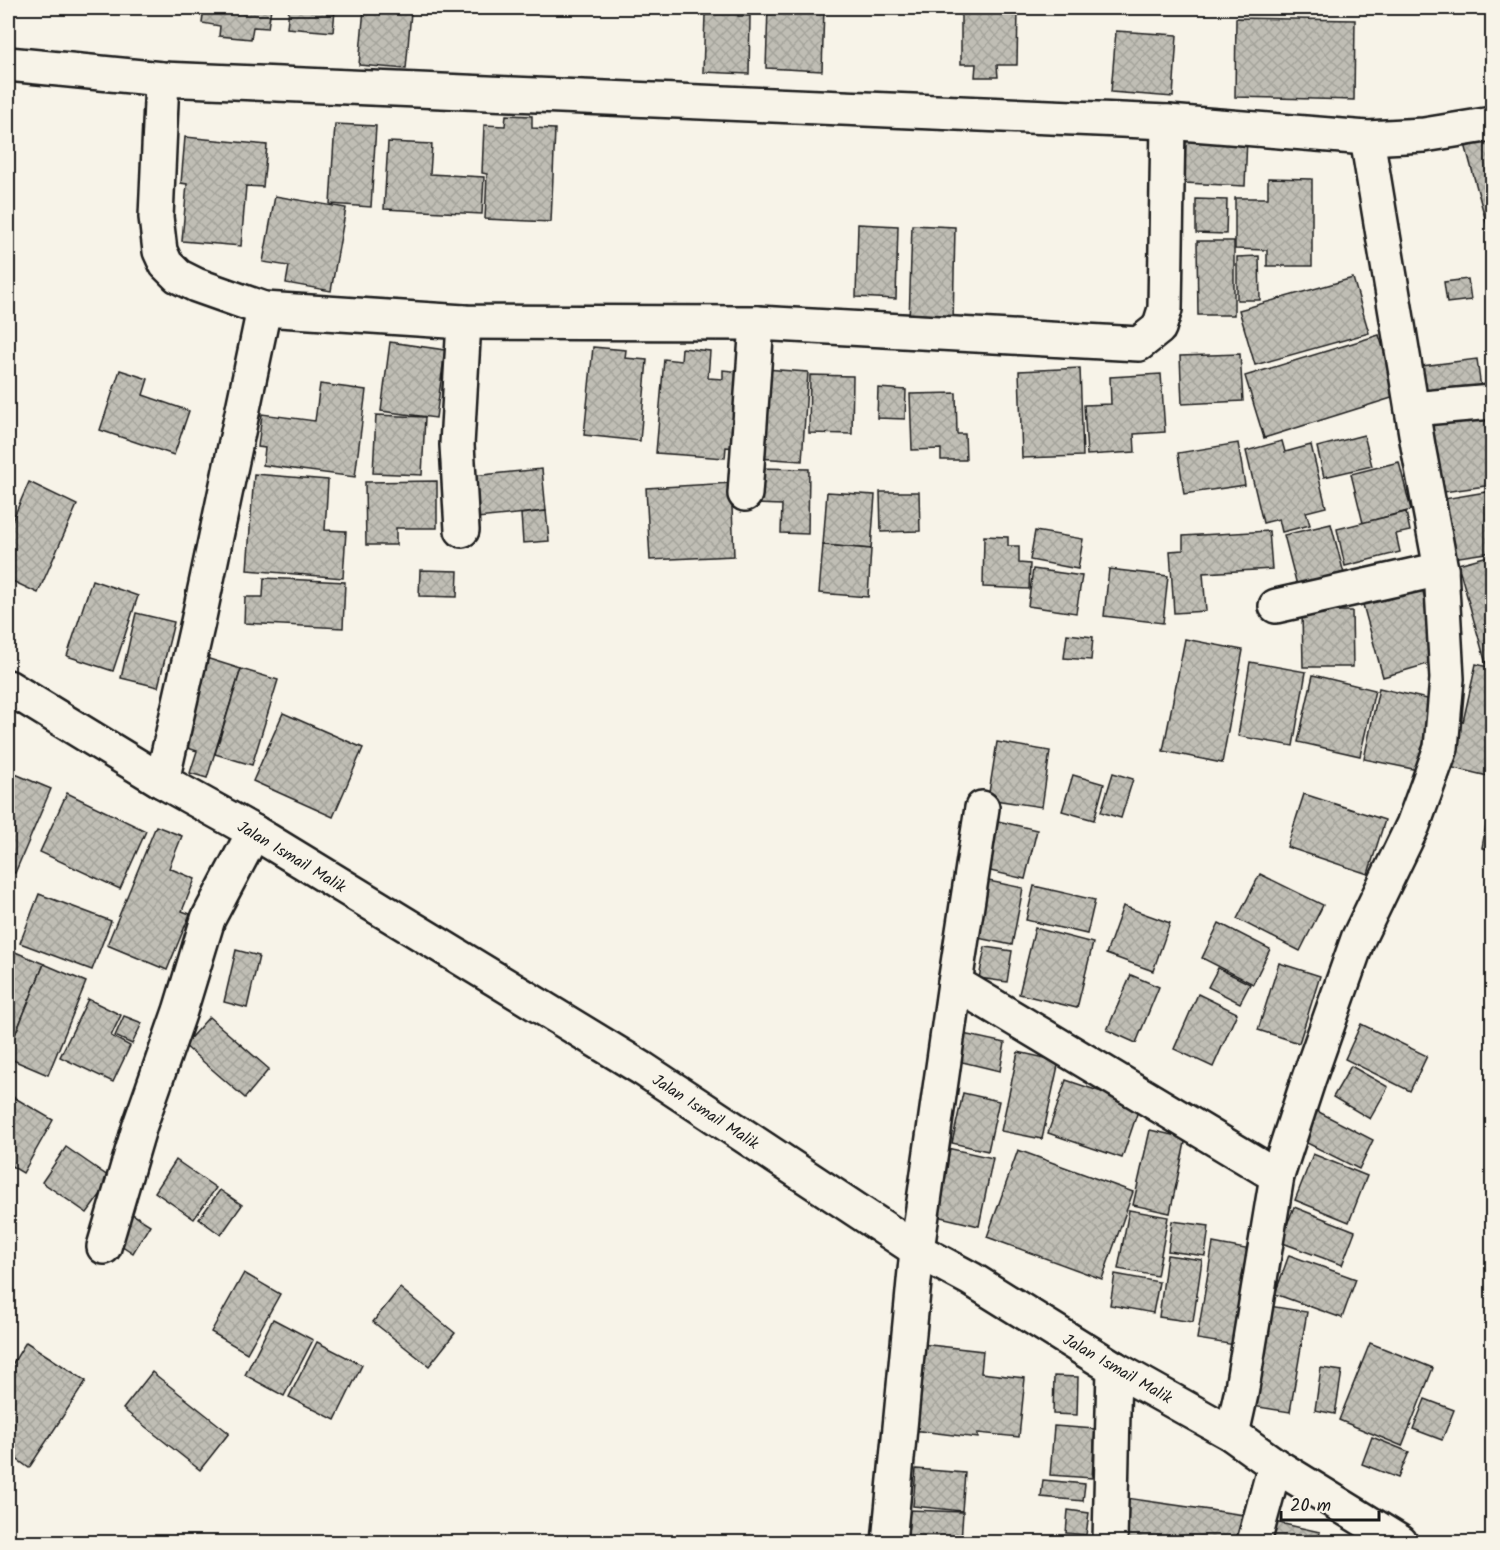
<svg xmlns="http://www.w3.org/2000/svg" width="1500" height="1550" font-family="Kalam,sans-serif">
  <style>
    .building { fill: url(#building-cross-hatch); stroke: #1c1c1c; stroke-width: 1.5 }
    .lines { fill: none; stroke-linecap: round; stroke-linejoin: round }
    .minor-casing { stroke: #1c1c1c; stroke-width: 38 }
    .major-casing { stroke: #1c1c1c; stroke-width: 38 }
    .minor { stroke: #f7f3e8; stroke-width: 33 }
    .major { stroke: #f7f3e8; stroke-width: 33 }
    .labels { text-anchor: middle; stroke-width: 6; stroke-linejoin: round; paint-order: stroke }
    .street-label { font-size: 16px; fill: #1c1c1c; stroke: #f7f3e8 }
  </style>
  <defs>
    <pattern id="building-cross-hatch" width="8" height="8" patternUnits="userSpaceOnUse" patternTransform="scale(1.5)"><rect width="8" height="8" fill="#c0beb5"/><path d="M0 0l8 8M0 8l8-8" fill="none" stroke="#a4a39b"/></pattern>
  </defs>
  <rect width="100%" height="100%" fill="#f7f3e8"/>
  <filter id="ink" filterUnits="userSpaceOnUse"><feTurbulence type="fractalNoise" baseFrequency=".0167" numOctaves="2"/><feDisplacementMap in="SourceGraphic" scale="12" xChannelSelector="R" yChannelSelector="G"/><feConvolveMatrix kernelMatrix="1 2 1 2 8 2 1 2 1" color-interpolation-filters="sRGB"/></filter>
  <g filter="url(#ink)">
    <g class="building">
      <path d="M204 8H271L268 28 253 27 251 39 219 36 220 26 202 23Z"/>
      <path d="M289 8H347V11L335 10 333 32 287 28Z"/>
      <path d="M364 8 411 12 406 69 359 65Z"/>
      <path d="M364 8H411V12Z"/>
      <path d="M710 8H738V16H750L749 74 703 72 705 15H710Z"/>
      <path d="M768 8H824L822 71 766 68Z"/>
      <path d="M961 8H1018L1017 65H997L998 77H975L976 64H961Z"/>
      <path d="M1236 18 1355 20 1354 100 1235 97Z"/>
      <path d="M1116 31 1177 35 1173 97 1111 92Z"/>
      <path d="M506 115 532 116V128L555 129 551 222 485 219 487 174 482 173 484 125 505 126Z"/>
      <path d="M335 124 376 126 371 207 330 204Z"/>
      <path d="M1186 135 1247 137 1245 186 1184 183Z"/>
      <path d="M1492 136V228L1488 229 1465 144Z"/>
      <path d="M185 137 267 145 263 187 246 186 241 246 182 241 187 184 181 183Z"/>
      <path d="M388 142 432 144 430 174 484 177 482 214 384 209Z"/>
      <path d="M1268 178 1312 179V266H1267V250L1235 249V198H1268Z"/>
      <path d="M275 196 346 208 331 291 286 283 289 266 263 262Z"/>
      <path d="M1196 199 1227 200 1226 234 1196 233Z"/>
      <path d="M858 224 898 226 896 299 856 297Z"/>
      <path d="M912 225 955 227 953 323 909 322Z"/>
      <path d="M1197 241H1234V315H1198Z"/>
      <path d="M1259 256 1260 300H1237V257Z"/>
      <path d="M1492 276V303L1487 277Z"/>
      <path d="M1353 278 1369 333 1255 365 1239 310Z"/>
      <path d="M1468 279 1471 300 1447 303 1444 282Z"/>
      <path d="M1379 335 1398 396 1264 438 1245 376Z"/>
      <path d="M390 342 445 350 436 418 381 411Z"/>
      <path d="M593 347 626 350 625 358 647 360 640 441 584 435Z"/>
      <path d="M682 348 710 351 708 378 723 379V370L751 373 745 449 726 447 725 458 656 453 664 359 681 361Z"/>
      <path d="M1240 354 1243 401 1182 404 1180 356Z"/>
      <path d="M1477 359 1482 396 1427 403 1422 366Z"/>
      <path d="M1080 368 1083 456 1022 458 1019 371Z"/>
      <path d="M764 369 808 372 802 461 758 458Z"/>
      <path d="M120 370 148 379 143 395 189 411 174 455 100 430Z"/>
      <path d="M1161 374 1165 432 1134 434 1135 452 1087 455 1084 405 1111 404 1110 377Z"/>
      <path d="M810 375 853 376 852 434 809 433Z"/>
      <path d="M320 384 366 390 355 477 263 465 265 448 258 447 262 414 315 421Z"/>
      <path d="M878 388 906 390 905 419 877 418Z"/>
      <path d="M956 393 957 434H965L966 460H941V449L912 450 910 394Z"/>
      <path d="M1492 414V485L1437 493 1426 420Z"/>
      <path d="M376 415 425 417 422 475 373 473Z"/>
      <path d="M1364 435 1372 466 1324 477 1317 447Z"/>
      <path d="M1282 441 1285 452 1311 445 1326 507 1306 512 1310 525 1282 532 1279 519 1263 523 1246 451Z"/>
      <path d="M1238 443 1245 485 1184 494 1178 453Z"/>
      <path d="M1399 462 1411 510 1363 523 1351 474Z"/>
      <path d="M754 468 809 469 808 534 781 533 782 505 753 504Z"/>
      <path d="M542 469 546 511 477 518 472 476Z"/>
      <path d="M254 474 328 480 325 530 346 531 343 578 247 570Z"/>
      <path d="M437 481V528H396V545H366L365 482Z"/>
      <path d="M29 482 77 505 38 593 8 579V530Z"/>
      <path d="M731 483 734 556 650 560 646 488Z"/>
      <path d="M1492 491V552L1453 558 1444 499Z"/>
      <path d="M827 492 875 495 871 549 823 545Z"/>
      <path d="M880 492H919L920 531 881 532Z"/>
      <path d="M546 511 549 541 523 543 521 514Z"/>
      <path d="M1406 512 1410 531 1396 534 1400 552 1345 566 1337 529Z"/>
      <path d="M1331 524 1347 585 1300 597 1284 535Z"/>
      <path d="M1035 531 1083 539 1078 569 1030 560Z"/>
      <path d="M1269 531 1272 569 1203 573 1206 611 1174 613 1170 551 1183 550V536Z"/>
      <path d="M984 536 1008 537V546H1019V563L1030 564 1029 589 983 587Z"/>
      <path d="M823 545 871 549 868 597 819 593Z"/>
      <path d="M1492 555V662L1486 664 1458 564Z"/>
      <path d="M1033 569 1082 576 1076 613 1028 606Z"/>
      <path d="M1109 569 1168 576 1163 623 1104 616Z"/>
      <path d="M420 570 458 571 457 597 419 596Z"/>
      <path d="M264 578 345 582 343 628 244 623 245 597H263Z"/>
      <path d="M92 580 138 596 113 671 67 656Z"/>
      <path d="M1421 584 1441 660 1383 677 1362 601Z"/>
      <path d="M1302 611H1352L1353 667H1303Z"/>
      <path d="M136 613 174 622 158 687 121 678Z"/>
      <path d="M1067 634 1093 637 1091 660 1064 658Z"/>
      <path d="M1185 639 1243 650 1222 763 1163 751Z"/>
      <path d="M206 658 241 669 207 778 190 773 197 751 179 745Z"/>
      <path d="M1250 662 1306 672 1293 746 1238 736Z"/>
      <path d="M1476 664 1492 668V777L1445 766 1455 720 1463 722Z"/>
      <path d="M241 669 278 680 252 765 215 754Z"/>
      <path d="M1313 675 1375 690 1360 756 1298 742Z"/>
      <path d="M1379 688 1432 700 1418 770 1364 759Z"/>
      <path d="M283 713 363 748 333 817 253 781Z"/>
      <path d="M997 742 1050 751 1042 807 988 799Z"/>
      <path d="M8 771 51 789 15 873 8 870Z"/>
      <path d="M1113 773 1133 779 1121 818 1101 812Z"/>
      <path d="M1073 775 1104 784 1094 820 1062 811Z"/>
      <path d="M1492 792V850L1482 848Z"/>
      <path d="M67 793 146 831 120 889 40 852Z"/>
      <path d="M1304 794 1385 820 1368 874 1287 847Z"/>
      <path d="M998 821 1037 830 1025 879 986 870Z"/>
      <path d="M156 826 182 836 169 868 195 879 182 911 190 914 167 970 107 945Z"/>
      <path d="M1260 874 1323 905 1300 951 1237 919Z"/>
      <path d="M979 879 1023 888 1012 945 968 936Z"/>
      <path d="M1034 886 1095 900 1087 934 1026 920Z"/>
      <path d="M39 894 111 921 92 970 20 943Z"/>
      <path d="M1123 906 1170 923 1153 971 1106 954Z"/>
      <path d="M1219 923 1270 949 1253 984 1202 958Z"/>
      <path d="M1035 928 1093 943 1077 1008 1019 994Z"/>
      <path d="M985 947 1012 951 1007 982 979 978Z"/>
      <path d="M8 949 44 964 13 1040 8 1037Z"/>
      <path d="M236 950 259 956 247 1008 224 1002Z"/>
      <path d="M1279 963 1320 976 1299 1043 1258 1030Z"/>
      <path d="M44 964 86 982 48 1075 8 1058 13 1040Z"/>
      <path d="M1218 968 1250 984 1240 1003 1208 987Z"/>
      <path d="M1131 975 1159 987 1136 1043 1107 1030Z"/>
      <path d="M1198 994 1237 1013 1213 1067 1174 1049Z"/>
      <path d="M88 999 121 1015 111 1036 130 1046 113 1082 60 1057Z"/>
      <path d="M124 1016 142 1023 132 1044 115 1036Z"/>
      <path d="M209 1017 269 1069 245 1098 184 1045Z"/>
      <path d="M1361 1024 1427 1056 1410 1091 1345 1059Z"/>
      <path d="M963 1034 1005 1043 1000 1071 958 1061Z"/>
      <path d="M1018 1052 1059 1061 1042 1139 1001 1131Z"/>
      <path d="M1351 1066 1388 1087 1370 1119 1333 1097Z"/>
      <path d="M1066 1080 1140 1105 1122 1158 1048 1133Z"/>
      <path d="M963 1093 999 1101 988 1151 952 1143Z"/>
      <path d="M8 1094 53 1120 23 1173 8 1164Z"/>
      <path d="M1317 1111 1373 1140 1359 1169 1303 1141Z"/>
      <path d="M1150 1130 1186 1138 1170 1213 1133 1205Z"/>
      <path d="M66 1147 112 1179 87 1213 42 1182Z"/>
      <path d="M947 1148 993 1158 979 1226 932 1215Z"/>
      <path d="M1018 1150 1133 1192 1102 1279 987 1237Z"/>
      <path d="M1313 1154 1367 1176 1349 1222 1295 1200Z"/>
      <path d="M176 1160 216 1188 194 1219 155 1192Z"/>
      <path d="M220 1190 242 1205 221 1235 199 1219Z"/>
      <path d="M1294 1207 1355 1231 1342 1265 1280 1242Z"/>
      <path d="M126 1210 150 1225 133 1253 109 1237Z"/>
      <path d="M1129 1210 1168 1217 1157 1276 1118 1269Z"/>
      <path d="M1172 1221 1209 1226 1205 1256 1168 1251Z"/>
      <path d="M1213 1243 1251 1250 1235 1345 1197 1339Z"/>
      <path d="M1167 1255 1202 1260 1193 1322 1159 1317Z"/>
      <path d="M1289 1255 1356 1279 1342 1318 1275 1294Z"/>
      <path d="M244 1273 280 1294 247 1353 211 1332Z"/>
      <path d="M1115 1274 1159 1282 1153 1313 1110 1305Z"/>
      <path d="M400 1288 455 1333 429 1366 373 1322Z"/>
      <path d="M1263 1305 1307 1312 1290 1412 1246 1405Z"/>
      <path d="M273 1319 313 1340 284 1396 245 1375Z"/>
      <path d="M26 1342 86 1381 29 1468 8 1453V1371Z"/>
      <path d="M317 1342 362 1365 335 1420 289 1397Z"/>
      <path d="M1370 1343 1433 1368 1402 1446 1339 1420Z"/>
      <path d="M921 1344 983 1351 981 1373 1025 1378 1019 1437 978 1433V1438L912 1430Z"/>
      <path d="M1321 1368 1342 1371 1335 1414 1315 1410Z"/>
      <path d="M152 1372 229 1433 200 1470 123 1409Z"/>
      <path d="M1054 1376 1078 1377 1077 1415 1053 1414Z"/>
      <path d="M1425 1399 1454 1410 1442 1440 1413 1429Z"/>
      <path d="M1054 1426 1095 1429 1092 1478 1050 1475Z"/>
      <path d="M1372 1437 1409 1452 1398 1478 1362 1464Z"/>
      <path d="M916 1469 965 1473 962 1511 913 1506Z"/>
      <path d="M1043 1480 1085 1484 1083 1501 1041 1497Z"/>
      <path d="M1126 1498 1244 1515 1241 1542H1120Z"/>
      <path d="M909 1510 963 1512 961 1542H908Z"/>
      <path d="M1068 1510 1089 1513 1086 1535 1066 1533Z"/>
      <path d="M1275 1522 1320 1532 1318 1542H1270Z"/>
      <path d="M1044 1537 1096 1541V1542H1043Z"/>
    </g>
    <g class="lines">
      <defs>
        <g id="minor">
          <path d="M8 64 162 79 1168 122 1367 138 1424 135 1492 124"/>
          <path d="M162 79 156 217 160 251 166 264 178 276 196 285 264 309 464 322 757 323 1139 344 1159 328 1165 309 1168 122"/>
          <path d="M1412 409 1492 402"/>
          <path d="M745 494 757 323"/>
          <path d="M462 530 457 445 464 322"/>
          <path d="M1276 606 1441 569"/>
          <path d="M162 781 198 622 264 309"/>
          <path d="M955 983 1277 1176"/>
          <path d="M104 1247 140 1125 180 1011 208 919 254 832"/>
          <path d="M1232 1434 1241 1394 1277 1176 1309 1078 1358 939 1413 825 1441 748 1447 679 1441 569 1418 446 1367 138"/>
          <path d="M889 1542 917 1250 955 983 982 808"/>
          <path d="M1110 1542 1114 1368"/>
          <path d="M1254 1542 1275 1465"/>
        </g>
        <path id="major" d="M8 687 162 781 254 832 643 1069 917 1250 971 1279 1114 1368 1232 1434 1275 1465 1400 1542"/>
      </defs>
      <use href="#minor" class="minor-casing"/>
      <use href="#major" class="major-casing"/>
      <use href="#minor" class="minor"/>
      <use href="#major" class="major"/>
    </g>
  </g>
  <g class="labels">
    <g class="street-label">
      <text transform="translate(292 856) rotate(31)" y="6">Jalan Ismail Malik</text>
      <text transform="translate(706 1111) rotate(33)" y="6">Jalan Ismail Malik</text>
      <text transform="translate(1118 1368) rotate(30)" y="6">Jalan Ismail Malik</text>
    </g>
  </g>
  <rect width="1500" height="1550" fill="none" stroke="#f7f3e8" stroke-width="30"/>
  <rect x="15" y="15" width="1470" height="1520" fill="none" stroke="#1c1c1c" stroke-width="2" filter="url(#ink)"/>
  <path d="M1281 1511v9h98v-9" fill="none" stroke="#1c1c1c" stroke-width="3"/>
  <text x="1290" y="1511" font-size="18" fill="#1c1c1c" stroke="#f7f3e8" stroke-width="4.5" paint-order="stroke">20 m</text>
</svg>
